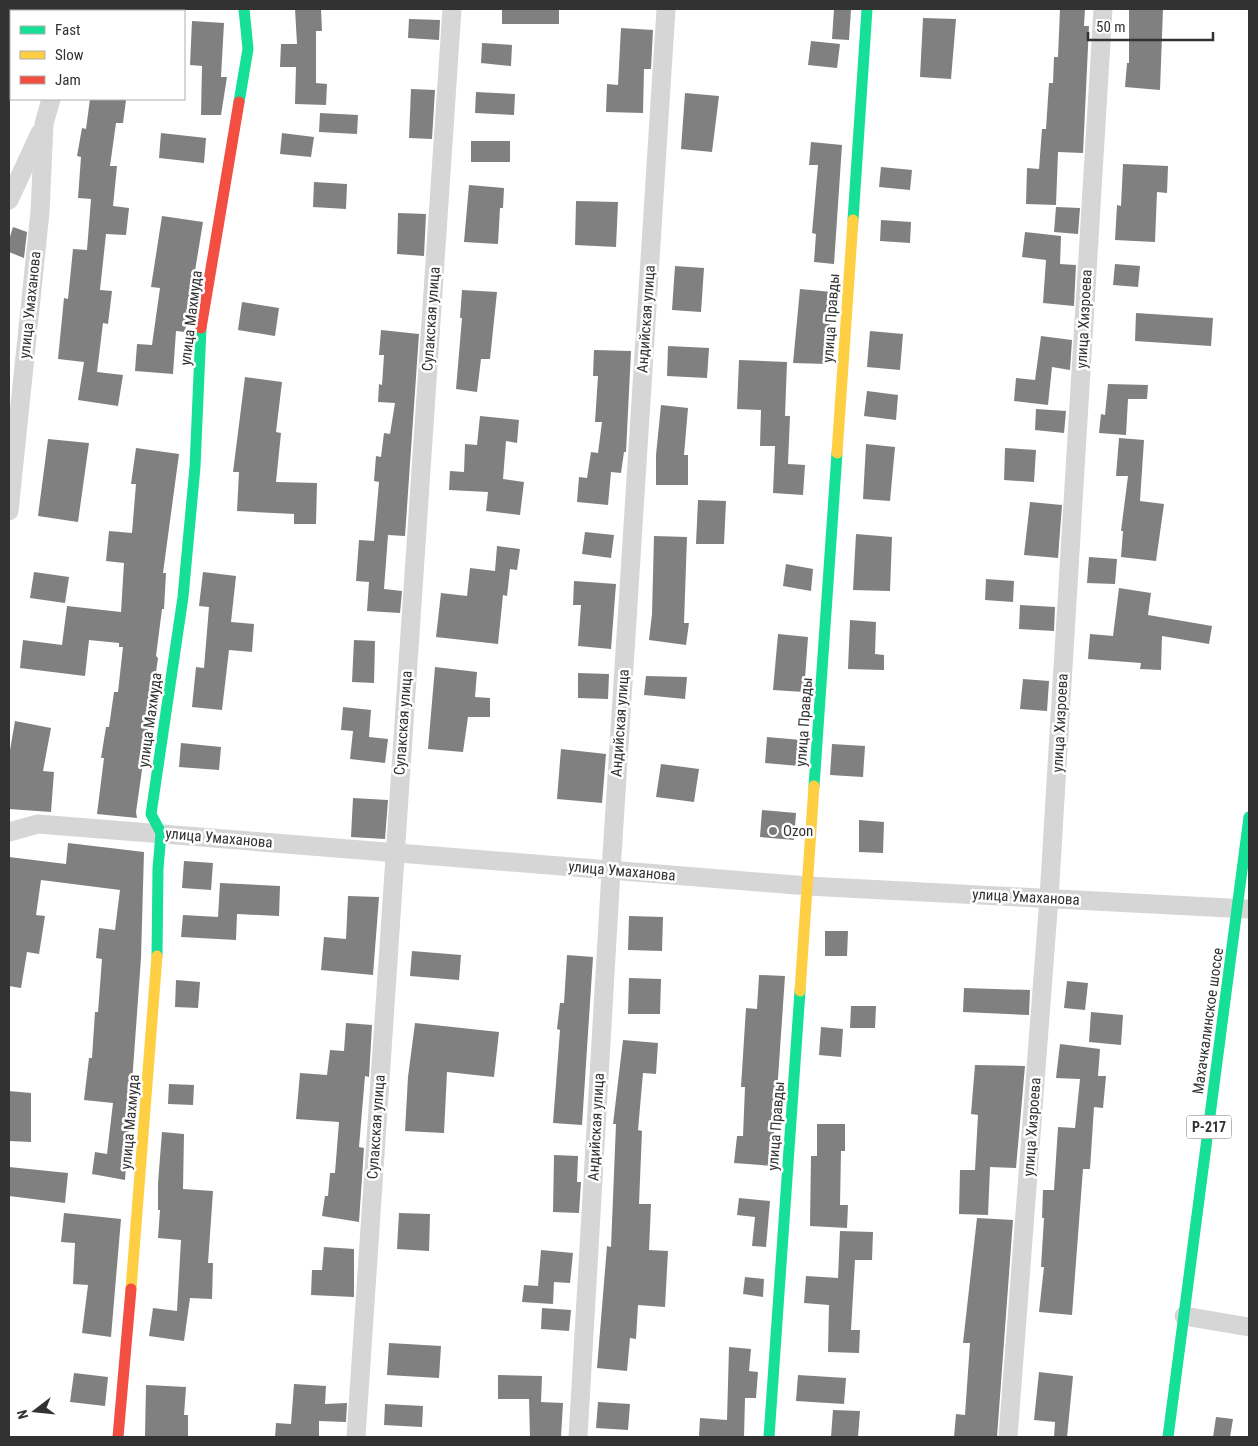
<svg xmlns="http://www.w3.org/2000/svg" width="1258" height="1446" font-family="'Roboto Condensed',sans-serif">
  <style>
    .building { fill: #808080 }
    .lines { fill: none; stroke-linecap: round; stroke-linejoin: round }
    .street { stroke: #d6d6d6; stroke-width: 19 }
    .fast { stroke: #16e098; stroke-width: 11 }
    .slow { stroke: #ffcf43; stroke-width: 11 }
    .jam { stroke: #f24e42; stroke-width: 11 }
    .poi-dot { fill: #7a7a7a; stroke: #fff; stroke-width: 2 }
    .labels { text-anchor: middle; stroke-width: 5; stroke-linejoin: round; paint-order: stroke }
    .shield { fill: #fff; stroke: #707070; stroke-width: 1 }
    .shield-label { font-size: 14px; font-weight: bold; fill: #323232 }
    .street-label { font-size: 15px; fill: #323232; stroke: #fff }
    .poi-label { font-size: 15px; fill: #323232; stroke: #fff; text-anchor: start }
  </style>
  <rect width="100%" height="100%" fill="#fff"/>
  <g class="building">
    <path d="M295 9H321L322 31H316V83L327 84 326 105 295 104 296 67H280L281 44H297Z"/>
    <rect x="502" y="9" width="57" height="15"/>
    <path d="M834 9H851L849 40 832 39Z"/>
    <path d="M1060 9H1085L1084 26H1089L1083 153 1058 152 1056 205 1026 204 1027 168 1039 169 1042 129H1046L1049 83H1053L1054 57H1058Z"/>
    <path d="M1129 9H1163L1160 90 1125 87 1127 63H1129Z"/>
    <path d="M923 18 956 19 951 79 920 77Z"/>
    <path d="M409 19 440 20 439 40 408 38Z"/>
    <path d="M192 21 224 23 221 77H227L221 115H201L202 66 190 65Z"/>
    <path d="M621 28 653 30 651 69H644L643 113 606 112 607 84 618 85Z"/>
    <path d="M811 41 840 44 837 68 808 65Z"/>
    <path d="M482 43 512 45 511 66 481 63Z"/>
    <path d="M411 89 435 90 432 139 409 138Z"/>
    <path d="M476 92 515 94 514 115 475 113Z"/>
    <path d="M685 93 719 96 712 152 681 149Z"/>
    <path d="M90 99 126 100 123 123H116L110 166H117L113 206 129 208 126 235 106 234 100 290 112 291 108 324 103 323 97 372 123 375 118 406 78 400 84 362 58 359 64 298 68 299 73 249 87 250 91 199 78 198 81 157 77 156 82 128 86 129Z"/>
    <path d="M320 113 358 115 357 134 319 132Z"/>
    <path d="M161 133 206 138 204 163 159 158Z"/>
    <path d="M282 133 314 137 311 157 280 154Z"/>
    <rect x="471" y="141" width="39" height="21"/>
    <path d="M811 142 842 145 834 264 814 262 816 234 812 233 818 165H809Z"/>
    <path d="M1123 164 1168 166 1167 193 1157 192 1155 242 1115 240 1117 205 1121 206Z"/>
    <path d="M881 167 912 170 910 190 879 187Z"/>
    <path d="M314 182 347 184 346 209 313 207Z"/>
    <path d="M469 185 504 188 503 208H500L498 244 464 242Z"/>
    <path d="M576 201 618 202 616 247 575 245Z"/>
    <path d="M1056 207 1080 208 1078 234 1054 232Z"/>
    <path d="M398 213 426 214 424 256 397 254Z"/>
    <path d="M162 216 203 222 185 332 176 331 173 374 135 371 137 344 152 345 160 288 151 287Z"/>
    <path d="M881 220 911 222 910 243 880 241Z"/>
    <path d="M13 227 27 232 24 258 9 252V240Z"/>
    <path d="M1025 232 1061 236 1060 264 1076 265 1074 306 1043 303 1046 260 1022 257Z"/>
    <path d="M1115 264 1140 266 1138 287 1113 285Z"/>
    <path d="M675 266 704 268 701 312 672 310Z"/>
    <path d="M800 289 832 292 827 364 793 363Z"/>
    <path d="M462 290 497 292 490 359H481L477 392 456 389 462 318H460Z"/>
    <path d="M242 302 279 308 275 336 238 330Z"/>
    <path d="M1136 313 1213 318 1211 346 1135 341Z"/>
    <path d="M381 330 419 334 405 536 388 535 384 589 402 591 400 613 367 611 369 582 356 581 359 540 374 541 379 482 374 481 376 456 381 457 384 433 390 434 395 403 378 402 379 384 382 385 384 355H379Z"/>
    <path d="M870 331 903 334 900 370 867 367Z"/>
    <path d="M1041 336 1072 340 1070 370 1052 367 1048 405 1014 401 1016 378 1035 380Z"/>
    <path d="M668 346 709 348 707 378 667 376Z"/>
    <path d="M594 350 631 351 626 452H624L621 473 611 472 608 505 577 502 579 477 587 478 591 452 598 453 602 422H595L598 376H593Z"/>
    <path d="M739 360 787 362 785 416H790L788 464 805 465 803 495 773 493 775 446H760L761 410 737 409Z"/>
    <path d="M245 377 282 382 276 432 281 433 276 482 317 483 316 524H294V514L237 511 239 472H233Z"/>
    <path d="M1108 384 1148 385 1147 399H1128L1126 435 1099 433 1101 414 1105 415Z"/>
    <path d="M867 391 898 395 896 420 864 416Z"/>
    <path d="M661 405 688 408 684 455H688V485H656V455Z"/>
    <path d="M1036 409 1066 411 1064 433 1035 430Z"/>
    <path d="M480 416 519 420 517 443 506 441 503 479 524 482 520 515 486 511 488 492 449 490 450 471 464 472 465 444 477 445Z"/>
    <path d="M1119 438 1144 440 1140 501 1164 504 1156 561 1121 557 1123 531H1121L1128 476H1116Z"/>
    <path d="M48 439 89 443 78 522 38 516Z"/>
    <path d="M866 444 895 447 890 501 863 499Z"/>
    <path d="M136 448 179 454 163 573H166L164 609H162L156 656 158 658 136 812 137 818 97 814 104 758H101L106 727H109L114 692H118L123 647H119V643L89 640 85 676 20 668 23 640 62 645 67 606 121 612 124 563 106 561 109 531 132 533 136 484H131Z"/>
    <path d="M1005 448 1036 450 1034 482 1004 480Z"/>
    <path d="M698 500 726 501 724 544H696Z"/>
    <path d="M1030 502 1062 505 1058 558 1024 555Z"/>
    <path d="M585 532 614 535 611 558 582 554Z"/>
    <path d="M856 534 892 537 890 591 853 590Z"/>
    <path d="M654 536 687 537 684 623H689L686 645 649 640 652 614Z"/>
    <path d="M497 546 520 549 517 570 510 569 507 596 503 595 498 644 436 637 441 593 467 596 470 568 495 571Z"/>
    <path d="M1089 557 1117 559 1115 584 1087 583Z"/>
    <path d="M786 564 813 569 811 591 783 586Z"/>
    <path d="M34 572 69 577 65 603 30 598Z"/>
    <path d="M203 572 236 576 231 622 254 624 252 652 229 650 222 710 192 707 196 667 204 668 209 607 199 606Z"/>
    <path d="M986 579 1014 581 1013 602 985 600Z"/>
    <path d="M574 581 616 584 611 649 578 646 581 605H573Z"/>
    <path d="M1119 588 1151 593 1148 615 1212 626 1209 644 1162 636 1161 670 1140 669 1141 663 1088 659 1090 634 1113 636Z"/>
    <path d="M1020 605 1055 607 1054 631 1019 629Z"/>
    <path d="M850 620 876 622 875 654 884 655V670L848 669Z"/>
    <path d="M778 634 808 637 804 692 773 690Z"/>
    <path d="M354 640 375 641 374 683 352 682Z"/>
    <path d="M435 667 477 672 475 697 490 698V717H468L463 752 428 749Z"/>
    <path d="M578 673 609 674 608 699 578 698Z"/>
    <path d="M646 676 687 677 685 699 644 695Z"/>
    <path d="M1023 679 1049 681 1047 711 1020 709Z"/>
    <path d="M343 707 371 710 369 737 388 739 385 763 350 759 353 731 341 730Z"/>
    <path d="M15 721 51 728 43 771 54 772 51 812 9 809V756Z"/>
    <path d="M767 737 801 740 799 766 765 763Z"/>
    <path d="M181 743 221 747 219 770 179 767Z"/>
    <path d="M832 744 865 746 863 777 830 775Z"/>
    <path d="M561 749 606 754 602 803 557 799Z"/>
    <path d="M661 764 699 769 694 802 656 797Z"/>
    <path d="M353 798 388 800 385 839 351 837Z"/>
    <path d="M762 810 796 813 794 840 760 837Z"/>
    <path d="M859 820 884 822 883 853 859 852Z"/>
    <path d="M68 843 144 852 141 958 125 1180 92 1174 95 1152 107 1154 113 1103 84 1100 89 1058H92L95 1012H98L102 959 96 958 99 928 115 930 120 890 41 880 36 915 45 916 39 954 27 952 21 988 9 986V857L66 864Z"/>
    <path d="M184 861 213 863 211 890 182 888Z"/>
    <path d="M220 883 280 886 279 916 237 914 236 940 181 937 183 915 218 917Z"/>
    <path d="M348 896 379 897 373 975 321 970 324 937 346 939Z"/>
    <path d="M629 916 663 917 662 951 628 950Z"/>
    <path d="M825 931H848L847 956H825Z"/>
    <path d="M412 951 461 955 459 980 410 976Z"/>
    <path d="M567 955 593 957 582 1125 553 1123 560 1030 557 1029 560 1003H564Z"/>
    <path d="M759 975 785 976 772 1166 734 1163 737 1136H743L745 1087H741L746 1008 757 1009Z"/>
    <path d="M629 978 661 979 660 1014H628Z"/>
    <path d="M176 980 200 982 198 1008 175 1007Z"/>
    <path d="M1067 981 1088 983 1085 1010 1064 1008Z"/>
    <path d="M964 988 1030 990 1029 1015 963 1012Z"/>
    <path d="M851 1006H876L875 1028H850Z"/>
    <path d="M1091 1012 1123 1015 1121 1045 1089 1042Z"/>
    <path d="M346 1023 372 1025 369 1077 365 1076 362 1111 359 1147 364 1148 359 1222 322 1216 325 1196H328L330 1173H335L339 1122 296 1119 300 1073 327 1075 330 1050 344 1051Z"/>
    <path d="M415 1023 499 1032 494 1077 447 1072 444 1133 405 1131 408 1077Z"/>
    <path d="M821 1027 843 1029 841 1057 819 1055Z"/>
    <path d="M623 1040 658 1043 656 1074 643 1073 638 1130 642 1131 639 1204H651L649 1250 668 1251 665 1307 638 1305 636 1339 630 1338 627 1371 597 1368 607 1246 611 1247 616 1124H613Z"/>
    <path d="M1060 1044 1100 1049 1098 1076H1106L1103 1108 1094 1107 1090 1169H1083L1072 1315 1039 1312 1044 1267H1041L1044 1218H1042L1043 1190H1054L1058 1127 1075 1128 1080 1079 1056 1078Z"/>
    <path d="M975 1065 1025 1066 1016 1168 990 1167 988 1215 959 1214 960 1170H975L978 1115 971 1114Z"/>
    <path d="M169 1084 194 1085 193 1105 168 1104Z"/>
    <path d="M9 1091 31 1093V1142L9 1141Z"/>
    <path d="M817 1124H845V1151H841L840 1205H848L847 1228 810 1226 811 1156H817Z"/>
    <path d="M162 1132 184 1134 183 1189 213 1191 208 1263H213L212 1299 190 1298 184 1341 149 1336 153 1308 177 1311 181 1240 158 1238 160 1210H158V1183Z"/>
    <path d="M554 1155 578 1156 577 1182H581L579 1213 553 1212Z"/>
    <path d="M9 1167 68 1173 65 1203 9 1196Z"/>
    <path d="M739 1198 770 1201 766 1247 752 1246 755 1217 737 1215Z"/>
    <path d="M64 1213 121 1219 111 1337 82 1333 88 1285 73 1284 75 1243 61 1242Z"/>
    <path d="M399 1213 430 1214 429 1251 397 1249Z"/>
    <path d="M977 1218 1013 1220 997 1437H954L956 1414 965 1415 970 1343H963Z"/>
    <path d="M840 1231 873 1232 872 1260H855L851 1330H860L859 1353 828 1352 829 1305 804 1303 806 1276 838 1278Z"/>
    <path d="M324 1247 354 1249V1297L311 1295 312 1270H322Z"/>
    <path d="M541 1250 573 1253 570 1283 554 1282 553 1304 522 1302 524 1285 538 1286Z"/>
    <path d="M745 1277 764 1279 763 1297 743 1294Z"/>
    <path d="M542 1308 571 1310 569 1331 541 1329Z"/>
    <path d="M389 1343 441 1346 439 1378 387 1375Z"/>
    <path d="M729 1347 751 1349 749 1371 758 1372 756 1398H745L744 1437H699L700 1418 727 1420Z"/>
    <path d="M1039 1372 1073 1376 1067 1437H1054L1055 1422 1034 1420Z"/>
    <path d="M74 1373 108 1377 105 1406 70 1402Z"/>
    <path d="M498 1375 542 1376 541 1402 563 1403 561 1437H530L529 1399H498Z"/>
    <path d="M798 1375 846 1378 844 1404 796 1401Z"/>
    <path d="M294 1384 326 1386 325 1404 347 1403 346 1422 319 1421V1437H275L276 1423 291 1424Z"/>
    <path d="M146 1385 186 1387 184 1415H188V1437L145 1436Z"/>
    <path d="M598 1402 630 1404 628 1430 596 1428Z"/>
    <path d="M385 1404 423 1406 422 1427 384 1425Z"/>
    <path d="M833 1410 860 1411 858 1437H831Z"/>
    <path d="M1216 1417 1233 1419 1230 1437H1213Z"/>
  </g>
  <g class="lines">
    <g class="street">
      <path d="M77 11 78 9"/>
      <path d="M9 200 40 133"/>
      <path d="M9 511 40 212 44 124 51 99"/>
      <path d="M9 832 38 824 808 886 1248 909"/>
      <path d="M1184 1316 1249 1327"/>
      <path d="M356 1437 452 9"/>
      <path d="M578 1437 611 871 666 9"/>
      <path d="M1008 1437 1049 898 1103 9"/>
    </g>
    <g class="fast">
      <path d="M239 102 248 49 244 9"/>
      <path d="M853 220 867 9"/>
      <path d="M814 786 837 453"/>
      <path d="M157 956 158 869 161 833 151 814 183 597 195 467 201 328"/>
      <path d="M769 1437 800 991"/>
      <path d="M1168 1437 1249 817"/>
    </g>
    <g class="slow">
      <path d="M837 453 853 220"/>
      <path d="M800 991 814 786"/>
      <path d="M131 1289 157 956"/>
    </g>
    <g class="jam">
      <path d="M201 328 239 102"/>
      <path d="M118 1437 131 1289"/>
    </g>
  </g>
  <circle class="poi-dot" cx="773" cy="831" r="5"/>
  <g class="labels">
    <rect class="shield" x="1186.5" y="1115.5" width="45" height="23" rx="4"/>
    <g class="shield-label">
      <text x="1209" y="1132">Р-217</text>
    </g>
    <g class="street-label">
      <text transform="translate(30 305) rotate(-84)" y="5">улица Умаханова</text>
      <text transform="translate(191 318) rotate(-83)" y="5">улица Махмуда</text>
      <text transform="translate(831 318) rotate(-86)" y="5">улица Правды</text>
      <text transform="translate(431 319) rotate(-86)" y="5">Сулакская улица</text>
      <text transform="translate(646 319) rotate(-86)" y="5">Андийская улица</text>
      <text transform="translate(1084 319) rotate(-87)" y="5">улица Хизроева</text>
      <text transform="translate(150 720) rotate(-82)" y="5">улица Махмуда</text>
      <text transform="translate(804 722) rotate(-86)" y="5">улица Правды</text>
      <text transform="translate(403 723) rotate(-86)" y="5">Сулакская улица</text>
      <text transform="translate(620 723) rotate(-86)" y="5">Андийская улица</text>
      <text transform="translate(1060 723) rotate(-87)" y="5">улица Хизроева</text>
      <text transform="translate(219 838) rotate(5)" y="5">улица Умаханова</text>
      <text transform="translate(622 871) rotate(5)" y="5">улица Умаханова</text>
      <text transform="translate(1026 897) rotate(3)" y="5">улица Умаханова</text>
      <text transform="translate(1208 1021) rotate(-82)" y="5">Махачкалинское шоссе</text>
      <text transform="translate(130 1122) rotate(-85)" y="5">улица Махмуда</text>
      <text transform="translate(776 1126) rotate(-86)" y="5">улица Правды</text>
      <text transform="translate(376 1127) rotate(-86)" y="5">Сулакская улица</text>
      <text transform="translate(596 1127) rotate(-87)" y="5">Андийская улица</text>
      <text transform="translate(1032 1127) rotate(-86)" y="5">улица Хизроева</text>
    </g>
    <g class="poi-label">
      <text x="783" y="836">Ozon</text>
    </g>
  </g>
  <rect width="1258" height="1446" fill="none" stroke="#323232" stroke-width="20"/>
  <rect x="10" y="10" width="175" height="90" fill="#ffffff" stroke="#adadad"/>
  <rect x="20" y="26" width="25" height="8" fill="#16e098" stroke="#adadad"/>
  <text x="55" y="35" font-size="15" fill="#323232">Fast</text>
  <rect x="20" y="51" width="25" height="8" fill="#ffcf43" stroke="#adadad"/>
  <text x="55" y="60" font-size="15" fill="#323232">Slow</text>
  <rect x="20" y="76" width="25" height="8" fill="#f24e42" stroke="#adadad"/>
  <text x="55" y="85" font-size="15" fill="#323232">Jam</text>
  <g transform="translate(35 1411) rotate(254)" stroke="#ffffff" stroke-width="4" paint-order="stroke">
  <path d="M0-4L9 19L0 12L-9 19Z" fill="#323232"/>
  <text y="-8" font-size="14" font-weight="bold" text-anchor="middle" fill="#323232">N</text>
  </g>
  <path d="M1088 32v8h125v-8" fill="none" stroke="#323232" stroke-width="2.5"/>
  <text x="1096" y="32" font-size="15" fill="#323232" stroke="#ffffff" stroke-width="4" paint-order="stroke">50 m</text>
</svg>
